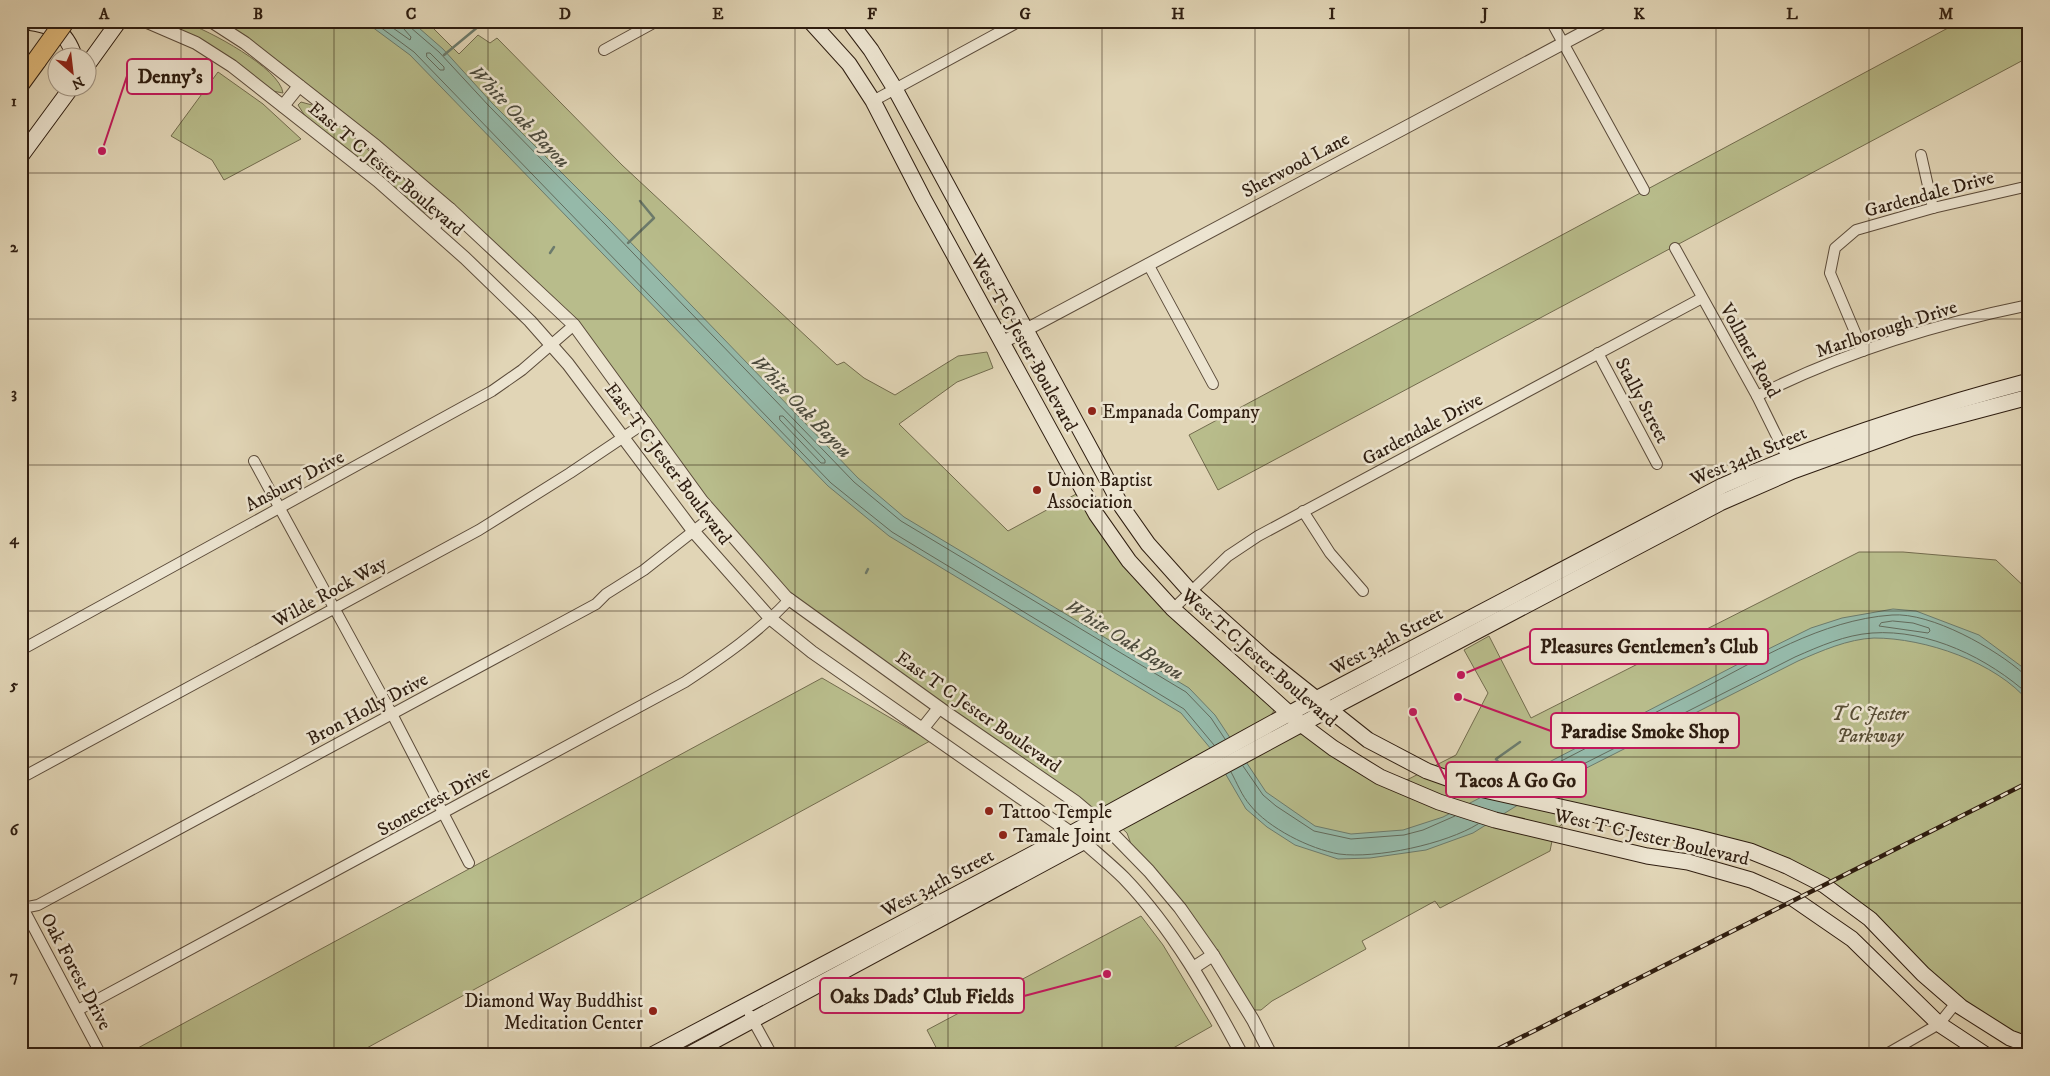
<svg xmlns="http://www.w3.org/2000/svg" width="2050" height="1076" font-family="'IM FELL DW Pica',serif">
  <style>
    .green { fill: #b8bc8b; stroke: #736c4e }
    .water { fill: #95b9a9; stroke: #6c7b6c }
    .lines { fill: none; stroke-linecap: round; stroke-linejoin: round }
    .shore { stroke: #626b5c; stroke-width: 1 }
    .stream { stroke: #6c7b6c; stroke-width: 2.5 }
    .minor-casing { stroke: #5b4b3a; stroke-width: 12 }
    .tertiary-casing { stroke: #5b4b3a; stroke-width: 14 }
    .secondary-casing { stroke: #2e1d10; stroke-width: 17 }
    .motorway-casing { stroke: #2e1d10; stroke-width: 21 }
    .minor { stroke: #ece4d0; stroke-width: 10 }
    .tertiary { stroke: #ece4d0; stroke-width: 12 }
    .secondary { stroke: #ece4d0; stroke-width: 15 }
    .motorway { stroke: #e0ba7b; stroke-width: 19 }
    .rail-casing { stroke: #2e1d10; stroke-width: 4.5 }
    .rail { stroke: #ece4d0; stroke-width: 2.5; stroke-dasharray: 8; stroke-linecap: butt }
    .motorway-bridge-casing { stroke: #2e1d10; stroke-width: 21; stroke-linecap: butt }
    .motorway-bridge { stroke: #e0ba7b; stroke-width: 19 }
    .grid { fill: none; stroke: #2e1d10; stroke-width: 1; stroke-opacity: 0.55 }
    .poi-dot { fill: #8f2418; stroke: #ece4d0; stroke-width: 2 }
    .labels { text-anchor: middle; stroke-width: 5; stroke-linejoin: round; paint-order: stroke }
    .street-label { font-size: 19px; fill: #2e1d10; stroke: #ece4d0 }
    .poi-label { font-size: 19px; fill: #2e1d10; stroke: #ece4d0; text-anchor: start }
    .park-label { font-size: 19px; font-style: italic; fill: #574d35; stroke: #ece4d0 }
    .water-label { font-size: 20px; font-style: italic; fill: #4d4c3e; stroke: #ece4d0 }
    .leader { fill: none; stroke: #c2185b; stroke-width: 2 }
    .callout-dot { fill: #c2185b; stroke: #ece4d0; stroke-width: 2 }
    .callout { fill: #ece4d0; stroke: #c2185b; stroke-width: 2 }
    .callout-label { font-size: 20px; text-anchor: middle; font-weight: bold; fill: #2e1d10 }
    .neatline { fill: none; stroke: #2e1d10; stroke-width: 2 }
    .grid-label { font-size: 16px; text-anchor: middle; font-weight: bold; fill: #2e1d10 }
  </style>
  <rect width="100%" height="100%" fill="#e1d5b6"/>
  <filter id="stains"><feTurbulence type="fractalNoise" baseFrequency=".004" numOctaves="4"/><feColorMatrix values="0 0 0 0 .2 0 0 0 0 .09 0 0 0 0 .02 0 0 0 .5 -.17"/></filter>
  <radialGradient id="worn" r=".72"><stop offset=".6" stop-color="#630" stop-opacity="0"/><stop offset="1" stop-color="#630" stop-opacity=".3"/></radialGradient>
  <g class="green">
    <path d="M161 21C168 21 178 20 184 22 208 30 280 68 283 93L267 90 198 39Z"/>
    <path d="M237 21H426L459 54 478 35 490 43 497 38 622 165 837 365 844 362 864 378 895 395 958 356 987 352 993 368 957 382 899 424 1008 531 1078 493 1099 527 1274 709 1272 716 1297 734H1305L1391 788 1456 755 1488 693 1464 650 1489 636 1531 718 1859 552H1903L1996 560 2029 591V1040L1974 1009 1832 884 1579 804 1550 838 1552 841 1550 851 1440 908 1435 901 1362 941 1366 949 1272 1001 1261 1010H1254L1131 844 1127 833 1102 810 1094 809 848 641 788 592 738 538 561 311 232 29Z"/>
    <path d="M1961 21H2029V57L1218 490 1189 435Z"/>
    <path d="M218 72 263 104 301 139 224 180 212 160 171 136Z"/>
    <path d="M301 102 312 105 327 116 406 181 425 198 434 214 424 212 305 116 298 105Z"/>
    <path d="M822 678 930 741 354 1055H125Z"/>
    <path d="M1141 916 1163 945 1212 1026 1161 1055H940L927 1030Z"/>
  </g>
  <path class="water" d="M364 21H411L443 49 492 103 610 221 858 478 904 517 1189 688 1215 715 1266 792 1315 826 1351 834 1403 830 1443 817 1746 660 1811 628 1842 618 1893 609 1916 611 1979 635 2029 672V702C1996 662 1925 638 1874 638 1848 639 1821 651 1798 661L1537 793 1473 833 1426 850 1370 858 1338 859 1295 845 1267 827 1246 809 1211 749 1181 713 889 536 828 486 410 55Z"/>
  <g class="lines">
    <g class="shore">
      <path d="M372 21 414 52 831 483 892 532 1184 709 1214 745"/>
      <path d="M383 21 410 40 411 37 404 29 402 21"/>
      <path d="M409 21 410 27 439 52 489 106 606 225 854 482 901 521 1186 692 1211 718 1225 739"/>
      <path d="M427 53H430L444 67V70H440L427 57Z"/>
      <path d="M780 416H783L825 460V463H821L780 420Z"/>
      <path d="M1893 621 1913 623 1929 628 1930 631 1928 633 1879 626 1881 623Z"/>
      <path d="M1243 766 1263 795 1276 806 1314 831 1351 839 1404 835 1423 830 1455 816"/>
      <path d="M1231 772C1237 783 1242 796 1250 805 1268 828 1310 849 1339 854 1376 859 1446 844 1478 824"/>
      <path d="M1511 787C1573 755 1634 723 1696 692 1758 660 1821 620 1892 615 1931 612 1996 649 2024 674L2029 676"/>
      <path d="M1530 791 1795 657C1820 646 1845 635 1872 633 1929 629 1988 658 2029 695"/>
    </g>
    <g class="stream">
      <path d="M444 55 485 21"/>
      <path d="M628 243 654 218 640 201"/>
      <path d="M550 253 554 247"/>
      <path d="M866 573 868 569"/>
      <path d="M1513 783 1496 759 1520 742"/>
    </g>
    <defs>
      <g id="minor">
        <path d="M1551 21 1644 190"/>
        <path d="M604 50 657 21"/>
        <path d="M2027 99 2029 103"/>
        <path d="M873 101 1020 21"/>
        <path d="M1921 155 1933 208"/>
        <path d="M1675 248 1757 396 1790 463"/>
        <path d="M1148 264 1213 384"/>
        <path d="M1863 351 1830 273 1835 248 1856 230 1933 208 2029 186"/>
        <path d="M1598 353 1657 464"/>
        <path d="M1757 396C1842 353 1936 324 2029 305"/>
        <path d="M254 461 392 714 469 863"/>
        <path d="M1303 511 1330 553 1363 591"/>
        <path d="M1173 609 1228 556 1258 536 1702 298"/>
        <path d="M21 650 492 391 522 370 574 325"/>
        <path d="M21 778 479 530 570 473 646 422"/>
        <path d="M21 904 101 1055"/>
        <path d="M23 908 38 905 596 604 606 594 644 570 714 515"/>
        <path d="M78 1010 685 682C723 657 759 632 790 599"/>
        <path d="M750 1015 772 1055"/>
        <path d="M1885 1055 1939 1024 1956 1003"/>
      </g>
      <g id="tertiary">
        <path d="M145 21 196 43 232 66 378 181 465 258 530 321 568 364 694 532 771 619 812 652 1084 842C1097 854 1111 865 1124 878 1173 929 1209 993 1242 1055"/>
        <path d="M211 21 245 43 376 146 450 209 574 325 702 501 786 597 944 711 1076 802 1108 829 1149 871 1180 908 1213 955 1253 1020 1271 1055"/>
        <path d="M283 106 299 86"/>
        <path d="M432 228 450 209"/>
        <path d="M1003 342 1605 21"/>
        <path d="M923 728 939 708"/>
        <path d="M1193 968 1213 955"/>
      </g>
      <g id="secondary">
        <path d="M22 21C52 26 65 27 75 58"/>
        <path d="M810 21 849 64 873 101 923 198 1096 514 1129 561 1173 609 1301 724 1333 748 1380 777 1439 802 1495 820 1647 856 1688 862 1751 880 1794 899 1852 939 1939 1024 1986 1055"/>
        <path d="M849 21 871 50 895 89 1122 507 1148 544 1190 591 1266 659 1368 740 1427 771 1475 788 1695 837 1750 851 1787 866 1824 885 1870 919 1923 974 1961 1007 2010 1038 2029 1045"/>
        <path d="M88 64 119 21"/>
        <path d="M21 156 71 88"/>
        <path d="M652 1055 1063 838 1316 699 1722 486C1821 442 1924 409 2029 381"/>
        <path d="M688 1055 1339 704 1720 503 1793 471 1912 428 2029 397"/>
      </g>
      <path id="motorway" d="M21 82 37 60"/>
    </defs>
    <use href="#minor" class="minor-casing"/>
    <use href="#tertiary" class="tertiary-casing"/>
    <use href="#secondary" class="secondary-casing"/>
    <use href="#motorway" class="motorway-casing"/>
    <use href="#minor" class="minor"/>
    <use href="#tertiary" class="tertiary"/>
    <use href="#secondary" class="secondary"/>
    <use href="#motorway" class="motorway"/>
    <defs>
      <path id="rail" d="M1486 1055 2029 782"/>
    </defs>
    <use href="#rail" class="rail-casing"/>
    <use href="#rail" class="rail"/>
    <defs>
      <g id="motorway-bridge">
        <path d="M21 24 23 21"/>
        <path d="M37 60 65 21"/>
      </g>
    </defs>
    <use href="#motorway-bridge" class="motorway-bridge-casing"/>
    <use href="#motorway-bridge" class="motorway-bridge"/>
  </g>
  <path class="grid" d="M181 21V1055M334 21V1055M488 21V1055M641 21V1055M795 21V1055M948 21V1055M1102 21V1055M1255 21V1055M1409 21V1055M1562 21V1055M1716 21V1055M1869 21V1055M21 173H2029M21 319H2029M21 465H2029M21 611H2029M21 757H2029M21 903H2029"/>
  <g class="poi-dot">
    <circle cx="1092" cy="411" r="5"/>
    <circle cx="1037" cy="490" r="5"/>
    <circle cx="989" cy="811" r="5"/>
    <circle cx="1003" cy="835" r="5"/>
    <circle cx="653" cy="1011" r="5"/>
  </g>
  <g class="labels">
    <g class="street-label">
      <text transform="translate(1295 164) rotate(-28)" y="7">Sherwood Lane</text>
      <text transform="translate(387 168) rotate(40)" y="7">East T C Jester Boulevard</text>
      <text transform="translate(1929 193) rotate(-15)" y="7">Gardendale Drive</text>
      <text transform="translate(1886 328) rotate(-18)" y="7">Marlborough Drive</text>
      <text transform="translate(1025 342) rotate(61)" y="7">West T C Jester Boulevard</text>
      <text transform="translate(1751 350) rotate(61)" y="7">Vollmer Road</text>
      <text transform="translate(1643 400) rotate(62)" y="7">Stally Street</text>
      <text transform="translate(1422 428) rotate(-28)" y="7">Gardendale Drive</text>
      <text transform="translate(1748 455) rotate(-23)" y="7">West 34th Street</text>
      <text transform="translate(669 463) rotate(53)" y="7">East T C Jester Boulevard</text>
      <text transform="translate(294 480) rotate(-28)" y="7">Ansbury Drive</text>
      <text transform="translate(329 591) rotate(-29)" y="7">Wilde Rock Way</text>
      <text transform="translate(1386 640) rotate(-28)" y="7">West 34th Street</text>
      <text transform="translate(1260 657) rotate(41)" y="7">West T C Jester Boulevard</text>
      <text transform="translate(367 708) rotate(-28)" y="7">Bron Holly Drive</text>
      <text transform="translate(979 711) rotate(35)" y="7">East T C Jester Boulevard</text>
      <text transform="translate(433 800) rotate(-29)" y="7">Stonecrest Drive</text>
      <text transform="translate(1652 836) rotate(13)" y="7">West T C Jester Boulevard</text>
      <text transform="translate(937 882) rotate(-28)" y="7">West 34th Street</text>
      <text transform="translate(77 971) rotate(62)" y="7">Oak Forest Drive</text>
    </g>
    <g class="poi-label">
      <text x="1102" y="418">Empanada Company</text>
      <text x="1047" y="486">Union Baptist<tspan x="1047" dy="22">Association</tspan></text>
      <text x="999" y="818">Tattoo Temple</text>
      <text x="1013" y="842">Tamale Joint</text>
      <text x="643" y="1007" text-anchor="end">Diamond Way Buddhist<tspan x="643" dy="22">Meditation Center</tspan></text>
    </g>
    <g class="park-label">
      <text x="1870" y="720">T C Jester<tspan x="1870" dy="22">Parkway</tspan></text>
    </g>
    <g class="water-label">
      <text transform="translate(520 116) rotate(46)" y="7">White Oak Bayou</text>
      <text transform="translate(802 406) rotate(46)" y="7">White Oak Bayou</text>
      <text transform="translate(1125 639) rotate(32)" y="7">White Oak Bayou</text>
    </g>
  </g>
  <path class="leader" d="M102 151L127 76M1461 675L1530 646M1458 697L1551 731M1413 712L1446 780M1107 974L1024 996"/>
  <g class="callout-dot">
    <circle cx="102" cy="151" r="5"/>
    <circle cx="1461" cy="675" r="5"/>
    <circle cx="1458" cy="697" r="5"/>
    <circle cx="1413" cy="712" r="5"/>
    <circle cx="1107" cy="974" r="5"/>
  </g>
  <g class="callout">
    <rect x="127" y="59" width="85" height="35" rx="5"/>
    <rect x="1530" y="629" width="238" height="35" rx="5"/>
    <rect x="1551" y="713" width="188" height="35" rx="5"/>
    <rect x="1446" y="762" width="140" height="35" rx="5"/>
    <rect x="820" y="978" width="204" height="35" rx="5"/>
  </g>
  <g class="callout-label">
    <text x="170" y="83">Denny's</text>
    <text x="1649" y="653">Pleasures Gentlemen's Club</text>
    <text x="1645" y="738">Paradise Smoke Shop</text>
    <text x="1516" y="787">Tacos A Go Go</text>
    <text x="922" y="1003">Oaks Dads' Club Fields</text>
  </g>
  <rect width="2050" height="1076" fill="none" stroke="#e1d5b6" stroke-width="55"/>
  <g transform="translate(72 72) rotate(152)"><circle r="24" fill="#ece4d0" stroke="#a09483"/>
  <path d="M0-4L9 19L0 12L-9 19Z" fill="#8f2418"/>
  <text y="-8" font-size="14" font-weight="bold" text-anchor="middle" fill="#2e1d10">N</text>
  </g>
  <rect x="28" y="28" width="1994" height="1020" class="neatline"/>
  <g class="grid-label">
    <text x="104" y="19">A</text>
    <text x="258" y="19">B</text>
    <text x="411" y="19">C</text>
    <text x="565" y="19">D</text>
    <text x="718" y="19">E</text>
    <text x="872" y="19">F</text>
    <text x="1025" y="19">G</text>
    <text x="1178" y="19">H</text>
    <text x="1332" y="19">I</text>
    <text x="1485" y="19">J</text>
    <text x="1639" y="19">K</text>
    <text x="1792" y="19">L</text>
    <text x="1946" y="19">M</text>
    <text x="14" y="106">1</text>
    <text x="14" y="252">2</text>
    <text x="14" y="398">3</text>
    <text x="14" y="544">4</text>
    <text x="14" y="690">5</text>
    <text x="14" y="835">6</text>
    <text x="14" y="981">7</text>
  </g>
  <rect width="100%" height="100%" filter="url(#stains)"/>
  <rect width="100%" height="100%" fill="url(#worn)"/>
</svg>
